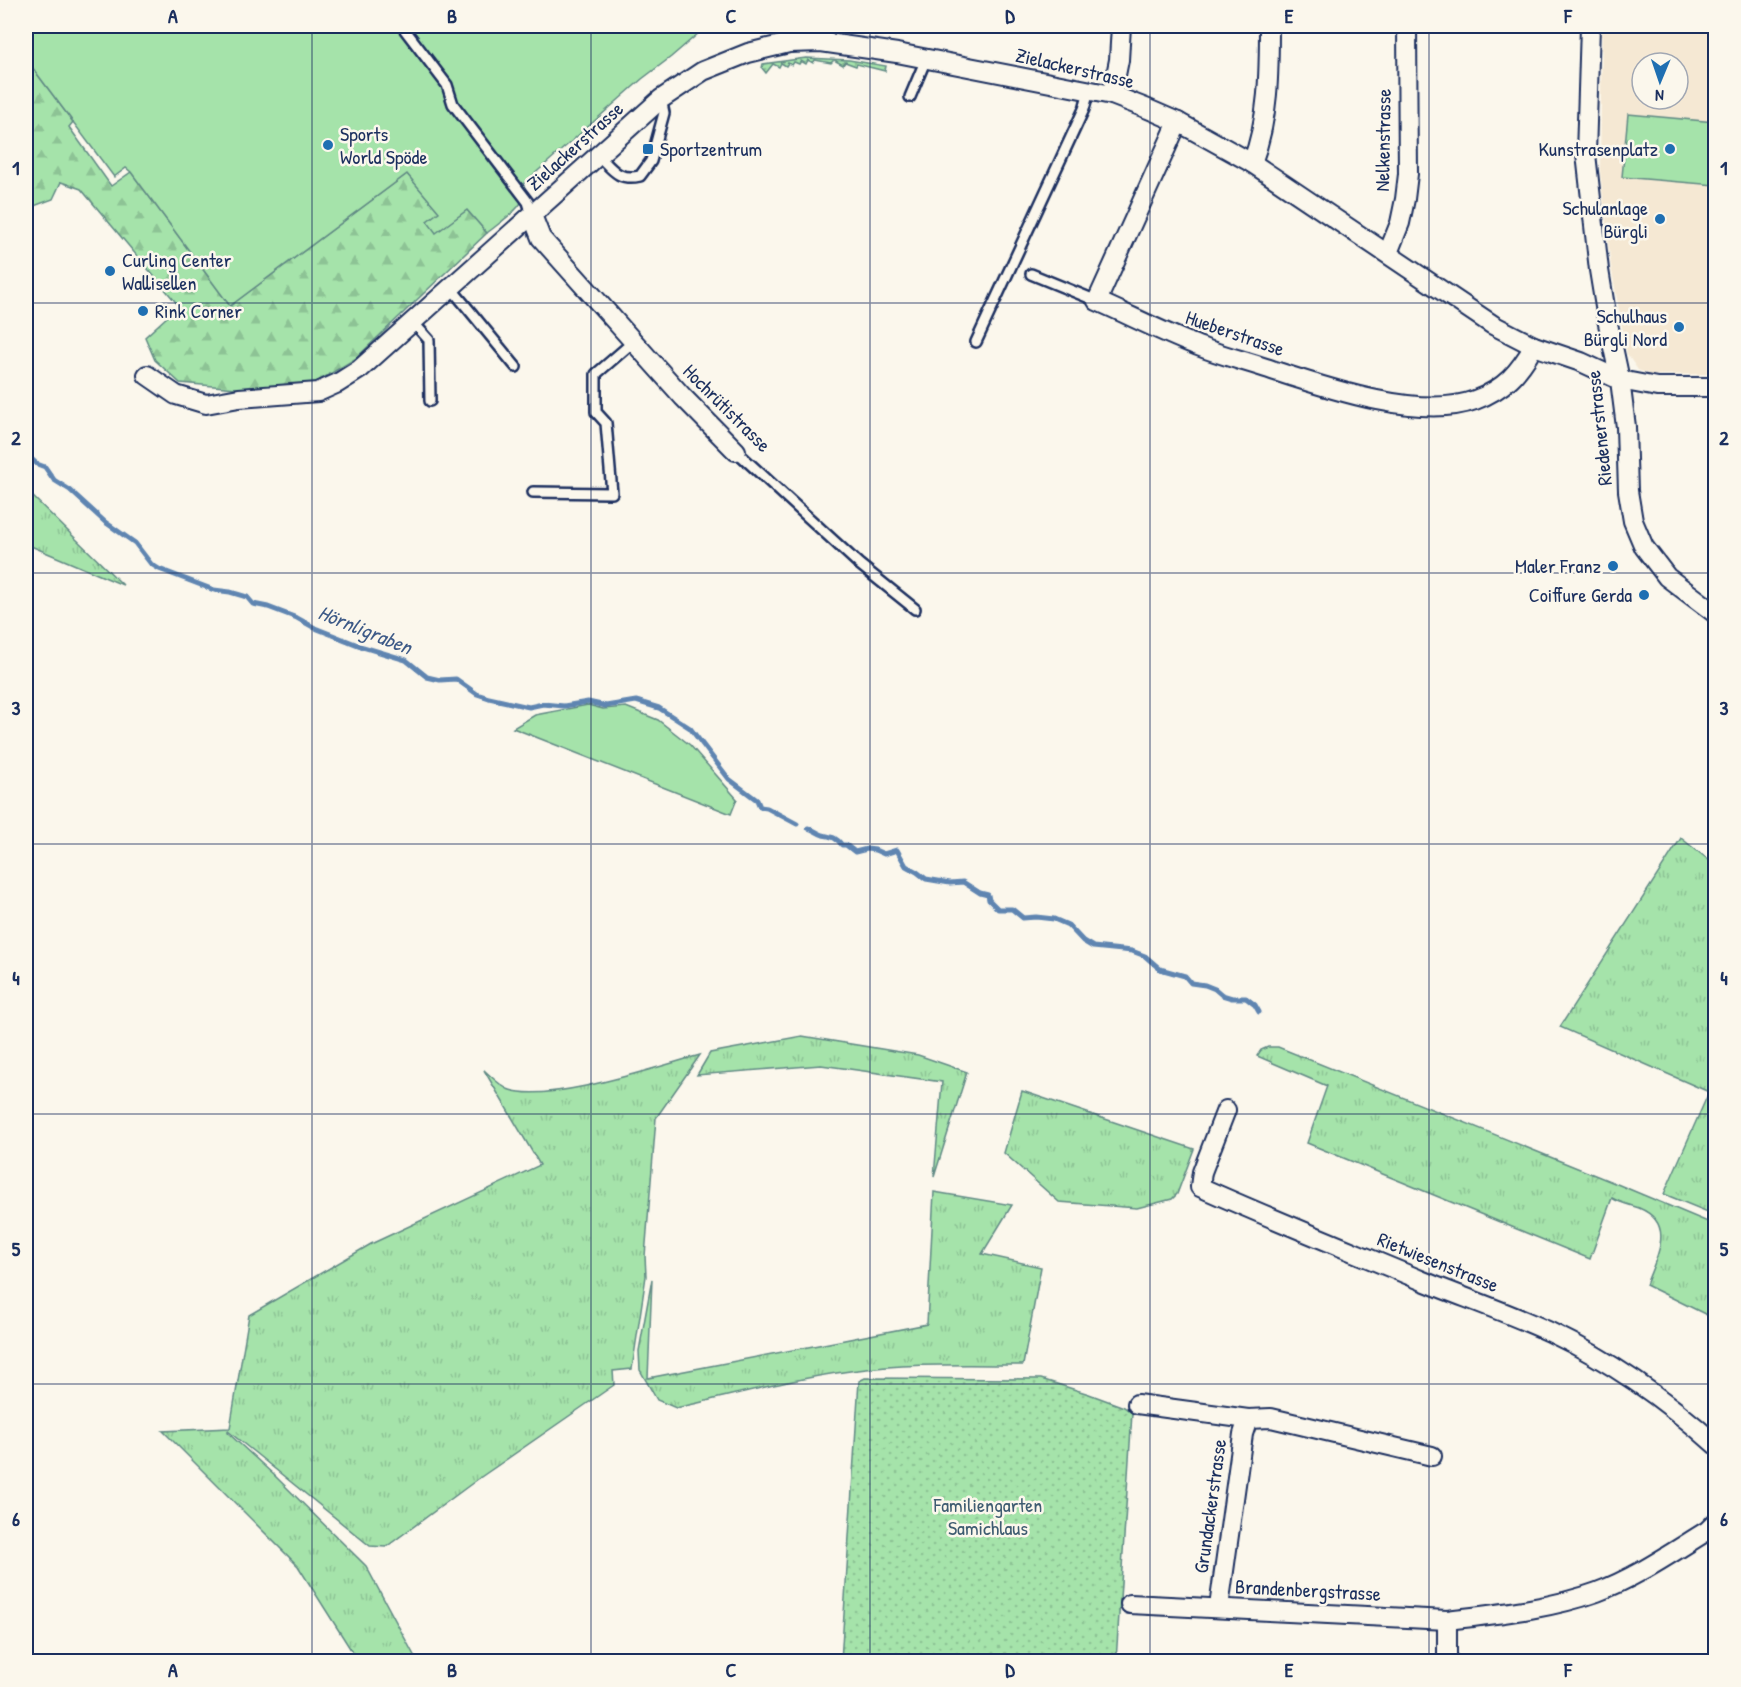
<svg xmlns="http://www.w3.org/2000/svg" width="1741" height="1687" font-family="'Patrick Hand',sans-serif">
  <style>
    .built { fill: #f5e8d3; fill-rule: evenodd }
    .grass { fill: url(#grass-tufts); stroke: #608984; stroke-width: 1.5 }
    .forest { fill: url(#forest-firs); stroke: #608984; stroke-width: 1.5 }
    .park { fill: #a5e3aa; stroke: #608984; stroke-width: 1.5 }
    .garden { fill: url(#garden-dots); stroke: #608984; stroke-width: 1.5 }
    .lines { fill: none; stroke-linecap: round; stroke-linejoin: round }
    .stream { stroke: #5f85b1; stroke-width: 5 }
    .service-casing { stroke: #1b2f5e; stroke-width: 14 }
    .minor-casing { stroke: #1b2f5e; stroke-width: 22 }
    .service { stroke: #fbf7ec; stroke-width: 9 }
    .minor { stroke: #fbf7ec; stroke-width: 18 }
    .grid { fill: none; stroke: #1b2f5e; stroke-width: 1.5; stroke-opacity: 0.55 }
    .poi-dot { fill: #1f6fb2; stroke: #fbf7ec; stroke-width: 2 }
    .labels { text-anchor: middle; stroke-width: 5; stroke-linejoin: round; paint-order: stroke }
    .street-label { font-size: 20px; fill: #1b2f5e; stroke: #fbf7ec }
    .poi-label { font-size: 20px; fill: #1b2f5e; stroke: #fbf7ec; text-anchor: end }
    .park-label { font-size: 20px; fill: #3e5c71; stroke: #fbf7ec }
    .water-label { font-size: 21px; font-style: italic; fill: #3d5a87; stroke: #fbf7ec }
    .neatline { fill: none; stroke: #1b2f5e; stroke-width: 2 }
    .grid-label { font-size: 20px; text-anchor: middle; font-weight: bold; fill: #1b2f5e }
  </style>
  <defs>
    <pattern id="grass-tufts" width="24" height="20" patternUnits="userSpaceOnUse" patternTransform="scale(1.5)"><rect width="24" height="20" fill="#a5e3aa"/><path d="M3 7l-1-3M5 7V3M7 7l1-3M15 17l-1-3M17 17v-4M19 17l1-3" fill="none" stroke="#8dc395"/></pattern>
    <pattern id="forest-firs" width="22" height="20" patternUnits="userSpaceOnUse" patternTransform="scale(1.5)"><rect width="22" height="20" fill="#a5e3aa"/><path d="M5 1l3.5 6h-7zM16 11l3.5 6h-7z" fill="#8dc395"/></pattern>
    <pattern id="garden-dots" width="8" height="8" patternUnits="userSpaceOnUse" patternTransform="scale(1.5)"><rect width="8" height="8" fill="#a5e3aa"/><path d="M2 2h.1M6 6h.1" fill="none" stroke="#8dc395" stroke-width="1.8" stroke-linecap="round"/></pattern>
  </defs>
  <rect width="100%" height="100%" fill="#fbf7ec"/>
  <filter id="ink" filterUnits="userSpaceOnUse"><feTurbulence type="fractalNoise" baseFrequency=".0167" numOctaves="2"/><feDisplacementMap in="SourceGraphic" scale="12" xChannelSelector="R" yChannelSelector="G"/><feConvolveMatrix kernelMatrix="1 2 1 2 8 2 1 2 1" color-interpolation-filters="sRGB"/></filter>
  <g filter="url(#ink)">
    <path class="built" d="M1602 26H1715V374L1651 375 1638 370 1627 354 1611 266 1600 171ZM1642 63H1678V99H1642Z"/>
    <g class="grass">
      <path d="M26 490 123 585 26 544Z"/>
      <path d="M1681 838 1715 865V1215L1664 1194 1709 1092 1560 1027Z"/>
      <path d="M802 1036 918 1055 967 1072 934 1177 942 1082 821 1065 697 1075 710 1053Z"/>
      <path d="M1268 1047H1278L1617 1184 1715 1225V1319L1646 1285C1656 1257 1677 1224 1639 1208 1630 1205 1620 1203 1612 1198L1590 1259 1307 1143 1327 1086 1257 1056 1261 1050Z"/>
      <path d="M700 1055 656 1118 645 1256 646 1276 632 1369 613 1371 614 1385 478 1479 386 1547 370 1546 228 1431V1433L274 1475 366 1566 417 1661H358L298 1566 163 1431 230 1428 249 1315 371 1244 540 1165 484 1070C491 1076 501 1087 510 1090 550 1103 656 1067 700 1055Z"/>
      <path d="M1022 1091 1194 1149 1177 1194 1172 1199 1137 1208 1059 1202 1004 1153Z"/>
      <path d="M934 1192 1012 1205 982 1254 1041 1267 1023 1365C965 1365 907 1363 850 1371 791 1379 734 1395 676 1408L657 1400 640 1370 639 1351 652 1279 648 1378 927 1324Z"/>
    </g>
    <path class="forest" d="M26 59 73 122 69 127 111 186 131 172 230 306 407 174 440 212 436 232 467 210 487 233 355 359 310 386 236 388 180 383 155 360 145 337 179 306 81 189 61 182 53 199 26 209Z"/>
    <g class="park">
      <path d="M26 26H707L671 57 642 79 523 184C535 201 499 223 487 233L467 210 436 233 427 221 439 212 407 174 230 306 131 172 126 168 114 177 26 59Z"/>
      <path d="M1628 114 1715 122V185L1622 177Z"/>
      <path d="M588 705 603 709 626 707 658 720 690 745 737 799 731 814 513 728 535 715Z"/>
    </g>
    <g class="garden">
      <path d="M806 58 849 60 886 66 885 71 857 64 856 66 845 62 843 65 834 60 831 63 815 60 813 63 808 60 806 64 801 61 799 64 794 62 792 65 788 63 786 66 781 63 779 67 773 64 766 73 762 68 763 64Z"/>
      <path d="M865 1378 1041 1379 1089 1394 1124 1407 1132 1413 1116 1661H841L859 1381Z"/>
    </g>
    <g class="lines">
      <g class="stream">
        <path d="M26 454 37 464 45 467 54 480 70 490 105 522 135 543 151 564 159 569 214 590 230 592 247 597 253 604 268 607 297 618 315 628 363 647 406 660 427 677 440 680 456 679 477 694 489 698 529 707 543 704 564 706 588 702 606 706 636 701 659 708 690 728 729 779 757 800 760 807 767 808 797 824"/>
        <path d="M808 828C813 829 817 833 823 835 832 837 836 837 842 845H846L855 852 867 849 875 850 884 854 897 850 906 866 917 872 926 879 950 883 963 882 980 893 988 895 989 900 998 909H1012L1023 918 1036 917 1054 919 1068 925 1083 941 1093 947 1132 951 1145 956 1160 969 1185 976 1191 983 1205 985 1215 989 1222 995 1232 998H1246L1255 1005 1259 1012"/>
      </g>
      <defs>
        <g id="service">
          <path d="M402 26 447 85 453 104 528 202 532 215"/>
          <path d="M910 97 926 59"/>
          <path d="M598 155C612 169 618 181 640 176L651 161 664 113 661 99"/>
          <path d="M1031 274 1097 301"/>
          <path d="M451 288 516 367"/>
          <path d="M412 321 429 340 430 401"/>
          <path d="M976 342 1084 109 1089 91"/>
          <path d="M736 451 859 564 915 609"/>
          <path d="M533 492 612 493 606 423 596 412V374L633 342"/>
        </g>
        <g id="minor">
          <path d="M1590 26 1586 154 1599 270 1607 319 1620 380 1626 427 1628 491 1633 521 1644 547 1667 577 1716 614"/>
          <path d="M1112 95 1119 60 1121 26"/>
          <path d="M1178 122 1097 301C1129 315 1160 331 1193 344 1216 354 1242 360 1266 368 1321 386 1420 421 1475 400 1505 389 1519 372 1534 346"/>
          <path d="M1252 163C1269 119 1269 72 1269 26"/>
          <path d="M532 215 541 238 683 397 736 451"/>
          <path d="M1388 253 1400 223 1405 199 1408 174 1407 26"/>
          <path d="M147 375 176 395 206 404 239 398 318 392 338 383 360 369 661 99 703 71 748 53 789 43 821 42 897 53 1112 95 1148 109 1178 122 1252 163 1493 325 1534 346 1581 362 1620 380 1657 387H1716"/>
          <path d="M1226 1110 1202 1172 1200 1187C1274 1220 1349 1250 1423 1281 1465 1298 1509 1313 1550 1332 1613 1362 1665 1399 1716 1445"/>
          <path d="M1137 1404 1248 1419"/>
          <path d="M1130 1604 1447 1620C1497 1614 1550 1609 1597 1592 1637 1577 1671 1553 1707 1531L1716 1522"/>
          <path d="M1219 1607 1243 1434 1248 1419 1271 1418 1432 1456"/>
          <path d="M1447 1662V1620"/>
        </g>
      </defs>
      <use href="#service" class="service-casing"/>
      <use href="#minor" class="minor-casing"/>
      <use href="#service" class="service"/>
      <use href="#minor" class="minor"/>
    </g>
  </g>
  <path class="grid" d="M312 26V1662M591 26V1662M870 26V1662M1150 26V1662M1429 26V1662M26 303H1716M26 573H1716M26 844H1716M26 1114H1716M26 1384H1716"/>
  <g class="poi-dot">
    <circle cx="328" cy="145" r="6"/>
    <rect x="642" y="143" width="12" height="12" rx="3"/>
    <circle cx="1670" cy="149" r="6"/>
    <circle cx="1660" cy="219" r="6"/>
    <circle cx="110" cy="271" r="6"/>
    <circle cx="143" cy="311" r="6"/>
    <circle cx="1679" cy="327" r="6"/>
    <circle cx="1613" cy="566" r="6"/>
    <circle cx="1644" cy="595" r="6"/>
  </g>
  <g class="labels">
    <g class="street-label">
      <text transform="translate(1075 68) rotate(13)" y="7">Zielackerstrasse</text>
      <text transform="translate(1383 140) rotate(-89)" y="7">Nelkenstrasse</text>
      <text transform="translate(575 146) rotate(-42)" y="7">Zielackerstrasse</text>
      <text transform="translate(1235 333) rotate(19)" y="7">Hueberstrasse</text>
      <text transform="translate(727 408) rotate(45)" y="7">Hochrütistrasse</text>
      <text transform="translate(1599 428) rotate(-96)" y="7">Riedenerstrasse</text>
      <text transform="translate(1438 1262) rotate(22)" y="7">Rietwiesenstrasse</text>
      <text transform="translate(1210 1506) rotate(-82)" y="7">Grundackerstrasse</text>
      <text transform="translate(1308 1590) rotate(3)" y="7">Brandenbergstrasse</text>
    </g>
    <g class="poi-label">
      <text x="340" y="141" text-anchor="start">Sports<tspan x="340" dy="23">World Spöde</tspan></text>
      <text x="660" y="156" text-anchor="start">Sportzentrum</text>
      <text x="1658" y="156">Kunstrasenplatz</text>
      <text x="1648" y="215">Schulanlage<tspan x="1648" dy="23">Bürgli</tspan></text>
      <text x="122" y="267" text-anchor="start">Curling Center<tspan x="122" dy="23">Wallisellen</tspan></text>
      <text x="155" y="318" text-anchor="start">Rink Corner</text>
      <text x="1667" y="323">Schulhaus<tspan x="1667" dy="23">Bürgli Nord</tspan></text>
      <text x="1601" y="573">Maler Franz</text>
      <text x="1632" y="602">Coiffure Gerda</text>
    </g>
    <g class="park-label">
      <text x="988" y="1512">Familiengarten<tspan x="988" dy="23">Samichlaus</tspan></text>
    </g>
    <g class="water-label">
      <text transform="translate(365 630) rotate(22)" y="7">Hörnligraben</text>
    </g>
  </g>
  <rect width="1741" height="1687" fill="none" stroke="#fbf7ec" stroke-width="66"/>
  <g transform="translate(1660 81) rotate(182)"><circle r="28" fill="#fbf7ec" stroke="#a1a7b3" stroke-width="1.5"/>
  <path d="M0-4.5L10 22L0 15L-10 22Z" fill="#1f6fb2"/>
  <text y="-9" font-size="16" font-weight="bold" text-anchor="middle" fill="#1b2f5e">N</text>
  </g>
  <rect x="33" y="33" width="1675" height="1621" class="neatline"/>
  <g class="grid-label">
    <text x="173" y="23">A</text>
    <text x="452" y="23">B</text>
    <text x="731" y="23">C</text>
    <text x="1010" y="23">D</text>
    <text x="1289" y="23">E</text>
    <text x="1568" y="23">F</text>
    <text x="16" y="175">1</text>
    <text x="1724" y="175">1</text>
    <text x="16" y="445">2</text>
    <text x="1724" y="445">2</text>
    <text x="16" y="715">3</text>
    <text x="1724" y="715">3</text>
    <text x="16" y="985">4</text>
    <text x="1724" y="985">4</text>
    <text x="16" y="1256">5</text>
    <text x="1724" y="1256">5</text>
    <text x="16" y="1526">6</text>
    <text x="1724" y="1526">6</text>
    <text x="173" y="1677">A</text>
    <text x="452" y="1677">B</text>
    <text x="731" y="1677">C</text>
    <text x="1010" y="1677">D</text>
    <text x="1289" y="1677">E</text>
    <text x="1568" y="1677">F</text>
  </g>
</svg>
